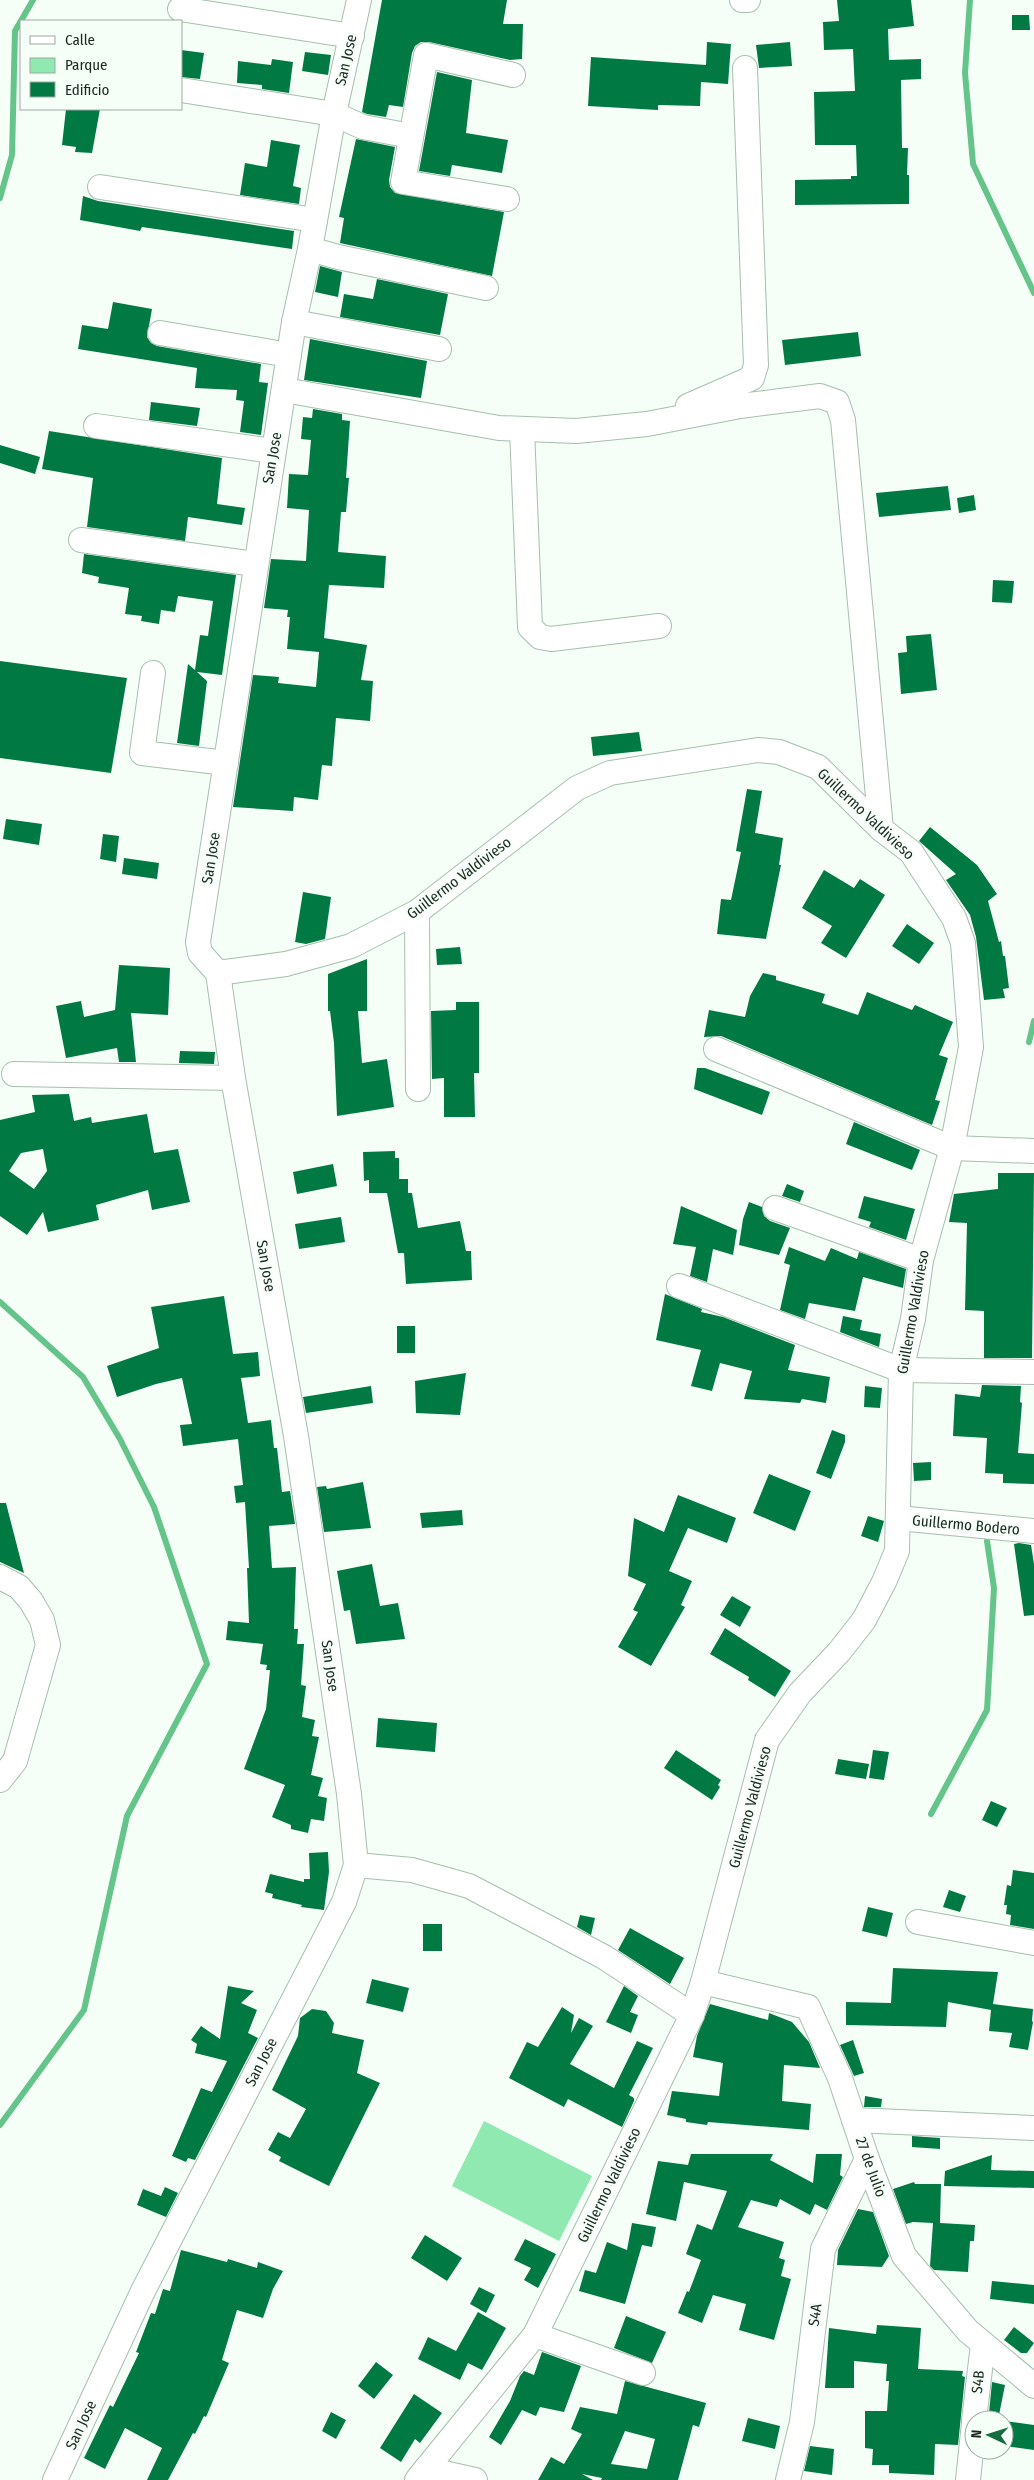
<svg xmlns="http://www.w3.org/2000/svg" width="1034" height="2480" font-family="'Fira Sans Condensed',sans-serif">
  <style>
    .green { fill: #8fe9b0 }
    .lines { fill: none; stroke-linecap: round; stroke-linejoin: round }
    .stream { stroke: #64c489; stroke-width: 6 }
    .building { fill: #007943; fill-rule: evenodd }
    .minor-casing { stroke: #a7beae; stroke-width: 26 }
    .minor { stroke: #fff; stroke-width: 24 }
    .labels { text-anchor: middle; stroke-width: 5; stroke-linejoin: round; paint-order: stroke }
    .street-label { font-size: 15px; fill: #1d2620; stroke: #f5fff8 }
  </style>
  <rect width="100%" height="100%" fill="#f5fff8"/>
  <path class="green" d="M484 2121 592 2176 559 2241 452 2186Z"/>
  <g class="lines">
    <g class="stream">
      <path d="M970 0 965 73 973 164 1034 293"/>
      <path d="M0 198 12 155 15 31 33 0"/>
      <path d="M1029 1042 1034 1021"/>
      <path d="M0 1302 83 1377 120 1439 154 1507 207 1664 127 1816 84 2010 0 2125"/>
      <path d="M931 1814 987 1710 994 1588 987 1541"/>
    </g>
  </g>
  <g class="building">
    <path d="M382 0H507L503 24H523L522 59 510 60 429 42H421L415 46 412 53 403 107 389 105 386 117 367 114 362 112Z"/>
    <path d="M837 0H911L914 26 888 29 889 60 921 59V79L901 80 902 148H908L907 175H909V204L795 205V180L851 179V176H857L856 145H815L814 92 855 91 853 49 824 50 823 22 839 21Z"/>
    <path d="M1012 15H1029L1030 30H1012Z"/>
    <path d="M707 42 731 44 728 84 701 82 700 106 658 105V110L588 106 591 57 706 65Z"/>
    <path d="M790 42 792 66 759 68 756 45Z"/>
    <path d="M181 50 204 53 200 79 181 77Z"/>
    <path d="M305 52 331 55 328 75 302 71Z"/>
    <path d="M272 59 293 62 289 93 262 89V85L237 83 238 61 271 65Z"/>
    <path d="M437 72 472 80 466 133 508 140 502 173 452 165 450 176 419 171Z"/>
    <path d="M66 109H100L92 153 75 152 76 147 62 145Z"/>
    <path d="M356 139 395 147 389 180 390 187 395 193 504 212 492 276 340 243 344 218 339 217Z"/>
    <path d="M271 140 300 145 293 186 301 188 299 204 240 195 245 163 267 167Z"/>
    <path d="M83 196 98 201 294 231 292 249 142 227 140 231 80 220Z"/>
    <path d="M320 266 342 272 338 297 315 292Z"/>
    <path d="M377 279 448 294 440 335 340 317 344 294 373 299Z"/>
    <path d="M113 302 152 309 147 337 151 343 157 346 261 364 259 382 268 383 261 435 240 432 244 401 236 400 237 390 195 388 197 368 78 349 82 325 108 329Z"/>
    <path d="M858 332 861 356 785 365 782 340Z"/>
    <path d="M310 339 427 361 421 398 304 380Z"/>
    <path d="M151 402 200 408 197 426 149 420Z"/>
    <path d="M313 409 342 414V420L350 421 346 478H349L346 512H341L338 552 386 556 384 588 329 585 324 638 367 645 361 680 373 681 370 721 336 718 332 766 322 765 318 800 294 797 293 811 233 807 253 675 279 677 278 683 316 687 319 652 287 649 290 617H287L288 610 264 608 271 559 306 561 309 510 287 508 289 474 308 475 311 440 301 439 303 417 312 418Z"/>
    <path d="M49 431 222 458 217 504 245 508 242 525 188 517 185 541 87 527 93 478 42 469Z"/>
    <path d="M0 445 40 457 35 474 0 463Z"/>
    <path d="M948 486 951 510 879 517 876 493Z"/>
    <path d="M974 495 976 510 959 513 957 498Z"/>
    <path d="M84 554 236 575 222 675 197 672 207 681 199 746 177 743 188 664 195 670 200 635 208 636 213 601 178 596 175 612 161 610 159 624 141 621 142 616 125 614 129 588 98 583 99 577 82 573Z"/>
    <path d="M993 580 1014 581 1012 603 992 602Z"/>
    <path d="M931 634 937 690 901 694 898 653 907 652 906 636Z"/>
    <path d="M0 661 127 678 111 773 0 758Z"/>
    <path d="M639 732 642 751 593 756 591 737Z"/>
    <path d="M747 789 762 791 755 833 783 838 779 865H781L766 939 717 934 721 899 731 900 741 852 736 851Z"/>
    <path d="M6 819 42 824 39 845 3 839Z"/>
    <path d="M930 827 977 865 997 894 988 901 999 942 1001 941 1003 956H1005L1009 988 1003 989 1005 998 984 1000 976 937 970 915 946 880 956 874 919 841Z"/>
    <path d="M103 834 119 836 116 862 100 859Z"/>
    <path d="M124 858 159 863 157 879 122 874Z"/>
    <path d="M824 870 854 888 860 879 885 895 846 958 821 943 832 926 802 908Z"/>
    <path d="M303 892 331 897 325 939 306 944 295 942Z"/>
    <path d="M907 924 934 943 919 964 892 946Z"/>
    <path d="M460 947 462 964 437 965 436 949Z"/>
    <path d="M367 959V1011H358L362 1063 387 1059 394 1107 337 1116 334 1043 330 1011H328V974Z"/>
    <path d="M119 965 170 968 168 1015 131 1013 136 1062H119L117 1048 66 1058 56 1006 81 1001 84 1017 115 1010Z"/>
    <path d="M763 973 776 976V980L825 994 822 1003 858 1015 867 992 912 1010 915 1005 953 1022 939 1055 948 1058 935 1100 940 1101 932 1125 721 1036 704 1037 709 1010 745 1017 750 996Z"/>
    <path d="M456 1002H479V1073H474L475 1117H444V1078L432 1079 431 1011 456 1010Z"/>
    <path d="M180 1051 215 1052 214 1064 179 1063Z"/>
    <path d="M697 1068H705L770 1092 762 1115 694 1089Z"/>
    <path d="M69 1094 74 1121 91 1117 92 1123 147 1114 154 1153 178 1149 190 1202 152 1210 148 1190 96 1205 99 1220 48 1232 43 1212 27 1235 0 1216V1120L35 1112 32 1095ZM43 1149 47 1171 34 1189 9 1171 21 1153Z"/>
    <path d="M854 1122 920 1150 912 1170 846 1144Z"/>
    <path d="M395 1151V1158H399V1179H408V1193H412L418 1228 460 1221 466 1251H471L472 1280 406 1284 404 1253H398L387 1193H369V1180L364 1181 363 1152Z"/>
    <path d="M333 1164 337 1186 297 1194 293 1172Z"/>
    <path d="M998 1173H1034L1032 1358H984V1311L965 1310 967 1223 949 1222 954 1194 998 1189Z"/>
    <path d="M787 1184 804 1191 800 1202 782 1196Z"/>
    <path d="M864 1196 915 1209 906 1240 869 1227 871 1222 858 1218Z"/>
    <path d="M749 1202 762 1207 764 1216 770 1221 790 1228 779 1255 739 1245 743 1219Z"/>
    <path d="M681 1206 737 1230 733 1255 713 1249 707 1282 690 1276 696 1247 673 1244Z"/>
    <path d="M341 1217 345 1242 299 1249 295 1224Z"/>
    <path d="M789 1247 825 1261 831 1248 857 1259 859 1252 906 1269 903 1288 863 1277 855 1311 809 1303 805 1319 780 1310 790 1265 784 1263Z"/>
    <path d="M665 1294 702 1309 701 1312 723 1317 795 1345 788 1370 830 1377 826 1403 802 1399 800 1403 744 1399 752 1371 720 1363 712 1391 691 1386 701 1350 656 1340Z"/>
    <path d="M224 1296 233 1354 258 1352 260 1376 241 1378 248 1423 271 1420 274 1448H277L282 1492 290 1491 295 1524 269 1526 272 1568 296 1567 294 1629H298L297 1644H304L301 1685 306 1686 302 1717 315 1720 312 1736 319 1737 311 1775 323 1778 318 1796 327 1798 324 1821 311 1819 308 1833 291 1829V1825L272 1817 285 1785 244 1769 266 1709 270 1670H266L267 1665 260 1664 263 1644 226 1640 228 1621 249 1623 247 1568H249L245 1502 236 1503 234 1486 243 1485 238 1439 183 1446 180 1425 192 1424 182 1378 156 1384 117 1397 107 1366 159 1348 151 1307Z"/>
    <path d="M843 1316 862 1320 860 1330 881 1334 879 1347 840 1332Z"/>
    <rect x="397" y="1326" width="18" height="27"/>
    <path d="M466 1373 460 1415 416 1413 415 1381Z"/>
    <path d="M982 1385 1021 1386 1020 1402 1022 1403 1018 1453 1034 1454V1484L1003 1483V1474L985 1473 987 1438 953 1436 955 1394 980 1397Z"/>
    <path d="M371 1386 373 1403 306 1413 303 1397Z"/>
    <path d="M865 1386 882 1388 880 1408 864 1407Z"/>
    <path d="M832 1430 845 1435V1442L831 1479 816 1473Z"/>
    <path d="M931 1462V1480L914 1481 913 1463Z"/>
    <path d="M769 1474 811 1491 795 1531 753 1513Z"/>
    <path d="M363 1482 371 1528 324 1532 317 1487 326 1486 327 1489Z"/>
    <path d="M678 1495 736 1518 727 1543 688 1528 669 1571 692 1581 681 1605 685 1607 651 1666 618 1647 638 1612 633 1610 646 1584 628 1576 634 1518 664 1532Z"/>
    <path d="M0 1503H6L24 1573 0 1562Z"/>
    <path d="M462 1510 463 1525 422 1528 420 1513Z"/>
    <path d="M868 1516 884 1521 878 1542 861 1536Z"/>
    <path d="M1019 1543 1031 1545 1034 1564V1615L1024 1616 1014 1544Z"/>
    <path d="M372 1564 380 1606 398 1603 405 1639 356 1644 350 1610 344 1611 337 1571Z"/>
    <path d="M732 1596 751 1607 740 1627 720 1615Z"/>
    <path d="M725 1628 791 1671 775 1697 748 1680 749 1677 710 1654Z"/>
    <path d="M378 1718 437 1723 435 1752 376 1747Z"/>
    <path d="M676 1750 721 1780 718 1785 720 1787 712 1800 664 1768Z"/>
    <path d="M873 1750 889 1752 884 1780 869 1778Z"/>
    <path d="M838 1759 869 1764 866 1779 835 1774Z"/>
    <path d="M991 1801 1007 1808 997 1827 982 1820Z"/>
    <path d="M328 1852 329 1872 324 1910 301 1907 302 1905 272 1898 273 1894 265 1892 270 1874 304 1882V1879H310L309 1853Z"/>
    <path d="M1013 1870 1034 1873V1929L1010 1925 1011 1915 1006 1914 1007 1905H1004L1007 1885 1011 1886Z"/>
    <path d="M949 1890 966 1896 960 1912 943 1907Z"/>
    <path d="M868 1907 893 1913 887 1937 862 1931Z"/>
    <path d="M580 1915 595 1918 591 1935 577 1927Z"/>
    <rect x="423" y="1924" width="19" height="27"/>
    <path d="M630 1928 684 1958 670 1984 618 1950Z"/>
    <path d="M893 1968 998 1972 993 2004 1033 2009 1032 2021 1033 2022 1028 2050 1009 2047 1012 2033 989 2031 991 2010 948 2002 946 2027 846 2025V2002L891 2003Z"/>
    <path d="M372 1979 409 1988 403 2012 366 2003Z"/>
    <path d="M228 1986 254 1991 241 2003 257 2010 248 2033 258 2038 195 2160 188 2158 186 2162 172 2156 201 2088 212 2092 227 2061 195 2053 197 2044 191 2040 201 2026 220 2039Z"/>
    <path d="M624 1986 638 1996 630 2012 638 2015 631 2033 606 2022Z"/>
    <path d="M710 2004 768 2020 769 2013 792 2022 809 2042 820 2068 784 2065 782 2101 811 2104 809 2130 708 2122 707 2125 686 2122V2119L667 2115 672 2091 719 2096 723 2063 693 2057 697 2036Z"/>
    <path d="M562 2007 574 2015 571 2033 579 2018 593 2026 570 2064 614 2088 637 2041 653 2048 629 2095 634 2098V2101L622 2127 568 2099 564 2107 509 2078 527 2042 538 2047Z"/>
    <path d="M312 2009 326 2011 334 2023 332 2033 364 2040 357 2073 380 2083 329 2186 279 2161 281 2157 268 2150 278 2132 290 2138 306 2109 272 2090 298 2036 300 2018Z"/>
    <path d="M853 2040 864 2073 854 2076 840 2045Z"/>
    <path d="M865 2096 882 2099 881 2107H864Z"/>
    <path d="M912 2136 940 2138V2149L912 2147Z"/>
    <path d="M691 2154H773L770 2160 813 2183 816 2154H842L840 2175 843 2177 827 2210 815 2204 810 2215 780 2199 777 2207 751 2200 738 2227 784 2242 779 2258 785 2260 781 2276 791 2279 774 2340 739 2330 746 2304 713 2295 702 2323 678 2313 687 2291 689 2292 701 2260 686 2254 697 2224 712 2230 727 2191 684 2182 676 2221 646 2214 658 2161 688 2165Z"/>
    <path d="M992 2155 991 2170 1034 2171V2188L944 2186 945 2171Z"/>
    <path d="M914 2182 915 2184H941L940 2223 975 2225 974 2241H970L968 2272 934 2270 930 2266 933 2223 913 2222 906 2224 893 2189Z"/>
    <path d="M165 2187 178 2193 166 2217 137 2205 143 2189 161 2196Z"/>
    <path d="M858 2209 873 2212 889 2256 882 2267 837 2265 838 2250Z"/>
    <path d="M632 2223 656 2227 652 2247 642 2245 625 2304 579 2291 585 2270 596 2273 607 2242 627 2250Z"/>
    <path d="M425 2235 462 2258 447 2281 411 2258Z"/>
    <path d="M525 2239 556 2254 538 2288 524 2280 531 2268 514 2260Z"/>
    <path d="M181 2250 227 2262 228 2259 257 2268 258 2262 283 2271 273 2289 263 2318 237 2310 222 2360 229 2363 206 2417 204 2416 195 2434 193 2433 168 2480H147L162 2448 125 2428 105 2469 84 2458 110 2405 113 2407 139 2353 136 2352 151 2313 155 2314 163 2289 170 2291Z"/>
    <path d="M992 2281 1034 2285V2304L990 2299Z"/>
    <path d="M479 2287 495 2295 486 2313 470 2304Z"/>
    <path d="M478 2312 506 2328 482 2370 468 2363 460 2380 418 2359 428 2337 456 2351Z"/>
    <path d="M626 2316 666 2332 652 2363 614 2348Z"/>
    <path d="M877 2325 921 2328 918 2369 963 2371 962 2376 965 2377 958 2445 935 2444 934 2475 889 2473V2465H872L873 2449 865 2448V2411H887L889 2381H886L887 2364 854 2361V2388H825L829 2328 876 2334Z"/>
    <path d="M1014 2327 1034 2343 1027 2353H1021L1004 2340Z"/>
    <path d="M542 2352 581 2366 564 2412 540 2407 536 2416 522 2410 501 2445 489 2437 510 2401 520 2376 524 2371 534 2375Z"/>
    <path d="M376 2362 393 2375 374 2399 358 2386Z"/>
    <path d="M625 2381 706 2403 699 2427 693 2425 678 2480H601L602 2478 582 2474 593 2480H538L551 2457 564 2464 582 2434 571 2429 580 2407 617 2414ZM625 2431 655 2439 647 2469 611 2464Z"/>
    <path d="M992 2382 1005 2385 999 2415 989 2413Z"/>
    <path d="M414 2394 442 2413 420 2443 415 2439 401 2462 380 2448Z"/>
    <path d="M331 2412 346 2420 336 2439 322 2431Z"/>
    <path d="M748 2418 780 2426 775 2449 742 2441Z"/>
    <path d="M1004 2421 1034 2425V2450L1004 2446Z"/>
    <path d="M810 2446 834 2449 832 2475 804 2471Z"/>
  </g>
  <g class="lines">
    <defs>
      <g id="minor">
        <path d="M742 0H748"/>
        <path d="M180 9 352 36"/>
        <path d="M181 90 334 114 363 127 411 136"/>
        <path d="M100 187 315 220"/>
        <path d="M507 199 403 182 426 55 513 75"/>
        <path d="M310 249 338 257 486 288"/>
        <path d="M294 322 439 349"/>
        <path d="M160 333 289 355"/>
        <path d="M284 390 499 428 576 431 647 424 740 406 820 396 837 402 843 420 881 829"/>
        <path d="M688 406 752 378 756 365 745 68"/>
        <path d="M96 426 273 451"/>
        <path d="M522 429 530 627 540 637 551 639 659 626"/>
        <path d="M81 540 255 564"/>
        <path d="M153 673 142 753 226 763"/>
        <path d="M417 912 418 1089"/>
        <path d="M218 973 286 964 351 946 417 912 577 788 610 773 758 750 779 752 818 767 881 829 911 852 954 918 963 943 971 1047 952 1148 921 1260 913 1319 901 1370 897 1551 884 1582 864 1620 839 1652 800 1693 767 1740 703 1982 692 2015 535 2335 417 2480"/>
        <path d="M716 1049 952 1148 1034 1151"/>
        <path d="M14 1074 233 1078"/>
        <path d="M775 1208 921 1260"/>
        <path d="M679 1286 901 1370 1034 1372"/>
        <path d="M898 1518 1034 1531"/>
        <path d="M0 1577 19 1587 31 1601 42 1620 48 1645 15 1761 0 1780"/>
        <path d="M356 1865 412 1870 469 1886 604 1957 692 2015"/>
        <path d="M918 1922 1034 1943"/>
        <path d="M703 1982 808 2007 840 2078 867 2159 904 2256 968 2331 1034 2386"/>
        <path d="M854 2120 1034 2128"/>
        <path d="M535 2335 643 2373"/>
        <path d="M974 2420 983 2344"/>
        <path d="M426 2469 475 2480"/>
        <path d="M55 2480 143 2291 344 1902 356 1865 349 1794 296 1436 233 1078 218 973 200 953 198 942 294 322 310 249 334 114 359 0"/>
        <path d="M788 2480 802 2422 823 2249 867 2159"/>
        <path d="M968 2480 974 2423"/>
      </g>
    </defs>
    <use href="#minor" class="minor-casing"/>
    <use href="#minor" class="minor"/>
  </g>
  <g class="labels">
    <g class="street-label">
      <text transform="translate(346 60) rotate(-77)" y="5">San Jose</text>
      <text transform="translate(272 458) rotate(-80)" y="5">San Jose</text>
      <text transform="translate(866 814) rotate(43)" y="5">Guillermo Valdivieso</text>
      <text transform="translate(211 858) rotate(-81)" y="5">San Jose</text>
      <text transform="translate(459 878) rotate(-37)" y="5">Guillermo Valdivieso</text>
      <text transform="translate(266 1266) rotate(80)" y="5">San Jose</text>
      <text transform="translate(913 1312) rotate(-80)" y="5">Guillermo Valdivieso</text>
      <text transform="translate(966 1525) rotate(5)" y="5">Guillermo Bodero</text>
      <text transform="translate(330 1666) rotate(82)" y="5">San Jose</text>
      <text transform="translate(750 1807) rotate(-75)" y="5">Guillermo Valdivieso</text>
      <text transform="translate(261 2062) rotate(-63)" y="5">San Jose</text>
      <text transform="translate(871 2167) rotate(70)" y="5">27 de Julio</text>
      <text transform="translate(609 2185) rotate(-64)" y="5">Guillermo Valdivieso</text>
      <text transform="translate(815 2315) rotate(-83)" y="5">S4A</text>
      <text transform="translate(978 2382) rotate(-84)" y="5">S4B</text>
      <text transform="translate(81 2425) rotate(-65)" y="5">San Jose</text>
    </g>
  </g>
  <rect x="20" y="20" width="162" height="90" fill="#f5fff8" stroke="#9fa8a2"/>
  <rect x="30" y="36" width="25" height="8" fill="#ffffff" stroke="#9fa8a2"/>
  <text x="65" y="45" font-size="15" fill="#1d2620">Calle</text>
  <rect x="30" y="58" width="25" height="15" fill="#8fe9b0" stroke="#9fa8a2"/>
  <text x="65" y="70" font-size="15" fill="#1d2620">Parque</text>
  <rect x="30" y="82" width="25" height="15" fill="#007943" stroke="#9fa8a2"/>
  <text x="65" y="95" font-size="15" fill="#1d2620">Edificio</text>
  <g transform="translate(989 2435) rotate(274)"><circle r="24" fill="#f5fff8" stroke="#9fa8a2"/>
  <path d="M0-4L9 19L0 12L-9 19Z" fill="#166d40"/>
  <text y="-8" font-size="14" font-weight="bold" text-anchor="middle" fill="#1d2620">N</text>
  </g>
</svg>
